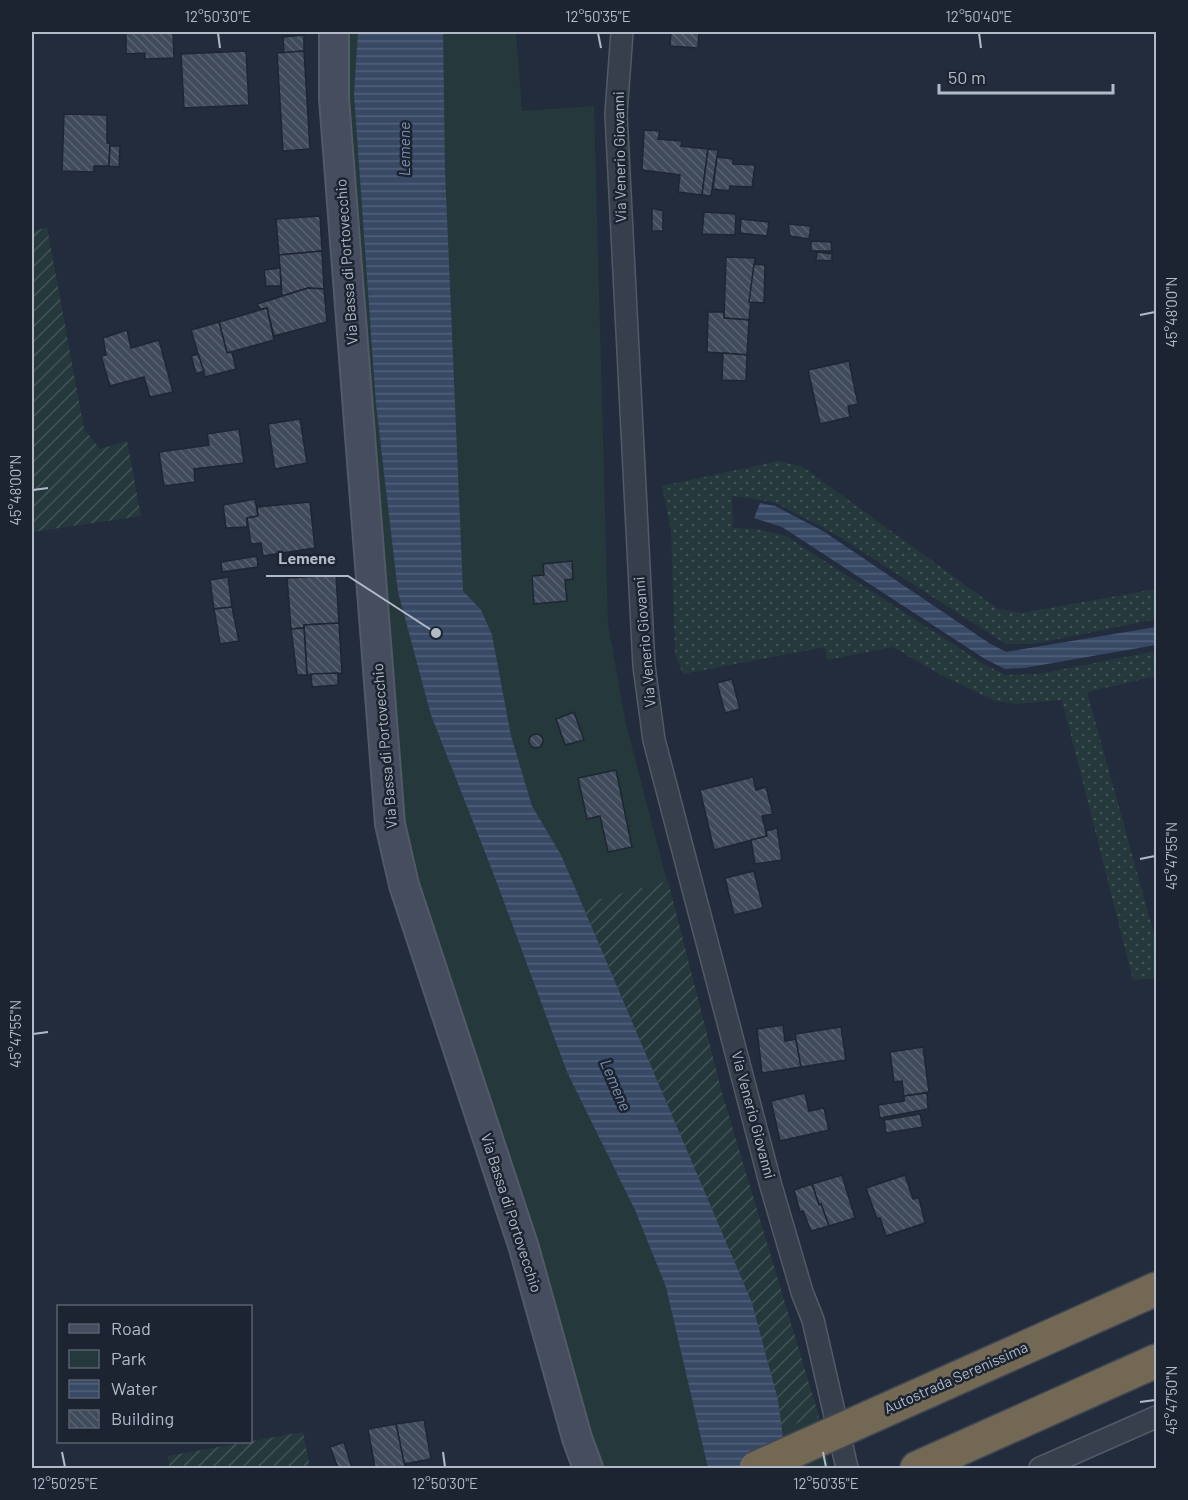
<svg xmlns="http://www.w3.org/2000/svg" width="1188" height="1500" font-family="Barlow,sans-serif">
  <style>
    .grass { fill: url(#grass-dots) }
    .park { fill: #25393d }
    .garden { fill: url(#garden-furrows) }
    .water { fill: url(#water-rules) }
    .building { fill: url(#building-back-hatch); stroke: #1e2633; stroke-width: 1.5 }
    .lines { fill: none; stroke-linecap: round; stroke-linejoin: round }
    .street-casing { stroke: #525a67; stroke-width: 24 }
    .secondary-casing { stroke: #525a67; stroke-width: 32 }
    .highway-casing { stroke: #3f4754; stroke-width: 36 }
    .street { stroke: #373f4c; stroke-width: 21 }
    .secondary { stroke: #454d5f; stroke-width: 28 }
    .highway { stroke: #726854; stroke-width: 33 }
    .highway-bridge-casing { stroke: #3f4754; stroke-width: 36; stroke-linecap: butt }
    .highway-bridge { stroke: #726854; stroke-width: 33 }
    .ticks { fill: none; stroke: #b2bac8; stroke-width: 2 }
    .labels { text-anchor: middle; stroke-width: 5; stroke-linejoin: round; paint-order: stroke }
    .street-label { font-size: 15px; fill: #b2bac8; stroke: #1c2431 }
    .water-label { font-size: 16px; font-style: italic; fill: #7a8eb0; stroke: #1c2431 }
    .leader { fill: none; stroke: #b2bac8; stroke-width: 2 }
    .callout-dot { fill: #b2bac8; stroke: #1c2431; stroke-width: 2 }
    .callout-label { font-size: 16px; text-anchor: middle; font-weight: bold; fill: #b2bac8; stroke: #1c2431; stroke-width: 5; stroke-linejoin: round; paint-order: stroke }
    .neatline { fill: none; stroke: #b2bac8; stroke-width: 2 }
    .ticks-label { font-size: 15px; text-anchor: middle; fill: #b2bac8 }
  </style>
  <defs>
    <pattern id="grass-dots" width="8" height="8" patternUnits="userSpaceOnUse" patternTransform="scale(1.5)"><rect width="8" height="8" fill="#25393d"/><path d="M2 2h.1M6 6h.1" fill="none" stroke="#425458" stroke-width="1.8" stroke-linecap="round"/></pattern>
    <pattern id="garden-furrows" width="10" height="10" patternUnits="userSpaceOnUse" patternTransform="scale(1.5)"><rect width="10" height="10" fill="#25393d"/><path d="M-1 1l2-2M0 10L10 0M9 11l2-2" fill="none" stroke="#425458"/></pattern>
    <pattern id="water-rules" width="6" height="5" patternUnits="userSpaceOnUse" patternTransform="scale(1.5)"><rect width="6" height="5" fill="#384966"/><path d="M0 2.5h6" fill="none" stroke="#52617a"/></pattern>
    <pattern id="building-back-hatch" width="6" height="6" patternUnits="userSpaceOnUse" patternTransform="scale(1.5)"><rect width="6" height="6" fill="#3f4a5b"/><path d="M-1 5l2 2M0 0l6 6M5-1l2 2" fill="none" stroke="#586271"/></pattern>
  </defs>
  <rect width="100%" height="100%" fill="#232c3c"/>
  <path class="grass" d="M779 461 803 467 998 609 1022 613 1156 589V619L1034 644H1006L835 534 774 502 732 496 733 528 757 529 786 536 987 666 1006 675 1038 674 1156 651V676L1087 692 1156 941V978L1133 980 1062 700 1016 704 995 701 941 675 893 647 827 660 825 647 683 674 675 653 671 530 662 486Z"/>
  <path class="park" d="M340 32H516L522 111 594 106 608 624 626 724 722 1093 819 1417 830 1468H601L410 878 392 709Z"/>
  <g class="garden">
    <path d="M47 227 84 429 100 449 127 441 141 516 32 532V232Z"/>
    <path d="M668 881 722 1093 819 1417 781 1427 778 1400 752 1303 583 906 593 901Z"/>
    <path d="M303 1432 310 1468H170L168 1456Z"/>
  </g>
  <g class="water">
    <path d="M358 32H443L445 171 463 591 481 610 492 635 511 736 532 806 561 855 752 1303 778 1400 787 1468H708L666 1287 635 1210 567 1072 494 875 431 715 398 592 376 404 354 94Z"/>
    <path d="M760 503 775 506 823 531 989 643 1006 652 1156 627V645L1024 668 1005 669 985 659 782 527 754 518Z"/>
  </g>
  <g class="building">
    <path d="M173 32 174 58 145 59V53L126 54V33Z"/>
    <path d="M671 32H699L698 48 670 46Z"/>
    <path d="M304 35V51L284 53 283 37Z"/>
    <path d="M246 51 249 105 184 108 181 54Z"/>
    <path d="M304 51 310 149 283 151 277 53Z"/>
    <path d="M64 114 107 115V143L110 144 109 166H94V172L62 171Z"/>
    <path d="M644 130 660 131 658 139 682 141 681 146 708 149 702 195 678 192 680 175 642 170Z"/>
    <path d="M110 146H120L119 167 109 166Z"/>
    <path d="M708 149 718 150 711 196 702 195Z"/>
    <path d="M717 157 733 159V164L755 165 752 187 730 186 729 191 713 189Z"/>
    <path d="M652 208 663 211V231H652Z"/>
    <path d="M704 212 736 214 735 235 702 234Z"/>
    <path d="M320 216 322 251 279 255 276 219Z"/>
    <path d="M741 219 769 222 767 236 740 233Z"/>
    <path d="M788 224 811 226 809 239 790 236Z"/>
    <path d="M811 241 831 242 832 251H811Z"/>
    <path d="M322 251 324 289 308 288 282 296 279 255Z"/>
    <path d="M817 252 832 254V261L816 260Z"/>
    <path d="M726 257 755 258 749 320 724 318Z"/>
    <path d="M754 264 765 265 764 303 749 302Z"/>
    <path d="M280 268 281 286H266L264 270Z"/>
    <path d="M308 288 324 289 327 322 274 336 267 308 260 309 257 304Z"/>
    <path d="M267 308 274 340 227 353 219 322Z"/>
    <path d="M708 312H724V318L749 320 747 355 707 352Z"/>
    <path d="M219 322 227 353 232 352 236 369 205 377 191 330Z"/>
    <path d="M127 330 131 348 159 340 173 392 150 397 144 377 110 386 101 356 106 355 103 338Z"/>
    <path d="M723 353 747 355 746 381 722 380Z"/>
    <path d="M198 354 204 371 196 374 191 356Z"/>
    <path d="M849 361 858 404 848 406 850 417 820 424 808 370Z"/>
    <path d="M300 419 307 463 275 469 268 424Z"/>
    <path d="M239 429 244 463 194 469 195 482 164 486 159 452 209 445 207 434Z"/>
    <path d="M255 499 258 516 247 518V527L226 528 223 505Z"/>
    <path d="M310 502 315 548 263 556 261 543 251 544 247 518 258 516 257 507Z"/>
    <path d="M257 556 258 567 222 572 221 562Z"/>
    <path d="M572 561 573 579 565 580 567 601 534 604 532 576 544 575 543 564Z"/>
    <path d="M336 575 339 623 304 625V628L291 629 287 578Z"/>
    <path d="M228 577 232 607 214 609 210 580Z"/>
    <path d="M232 607 239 641 220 644 214 609Z"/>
    <path d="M339 623 342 673 307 675 304 625Z"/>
    <path d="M304 628 307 675H297L291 629Z"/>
    <path d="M338 673V685L312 687 311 674Z"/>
    <path d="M732 679 740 709 725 713 717 683Z"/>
    <path d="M574 712 584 740 565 745 556 719Z"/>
    <circle cx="536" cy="741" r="7"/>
    <path d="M616 770 632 847 608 852 600 816 587 819 578 778Z"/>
    <path d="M753 777 756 790 766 787 773 814 762 816 767 836 714 850 700 790Z"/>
    <path d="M777 828 782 860 755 864 751 840 767 836 766 831Z"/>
    <path d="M754 871 763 908 734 915 725 878Z"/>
    <path d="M783 1025 785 1041 796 1039 801 1067 762 1073 757 1029Z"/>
    <path d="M841 1027 846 1060 801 1067 795 1034Z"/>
    <path d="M923 1047 929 1092 904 1096 902 1081 894 1082 890 1052Z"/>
    <path d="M805 1093 809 1111 824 1108 829 1130 780 1141 771 1101Z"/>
    <path d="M927 1093 928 1109 880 1118 878 1105 904 1101V1096Z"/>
    <path d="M920 1114 923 1127 886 1133 884 1120Z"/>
    <path d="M842 1175 855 1218 829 1226 821 1204 819 1205 812 1184Z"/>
    <path d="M905 1175 913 1199 919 1198 925 1223 886 1236 880 1218 877 1219 866 1188Z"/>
    <path d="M812 1184 819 1205 821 1204 829 1226 811 1231 803 1211 800 1212 794 1190Z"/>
    <path d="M424 1420 431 1459 404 1464 396 1424Z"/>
    <path d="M396 1424 405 1467 375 1468 368 1429Z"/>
    <path d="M344 1442 352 1468H338L330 1447Z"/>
  </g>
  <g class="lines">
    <defs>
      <g id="street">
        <path d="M622 32 616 114 644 666 654 740 771 1186 802 1292 813 1320 847 1468"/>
        <path d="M1040 1468 1156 1417"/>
      </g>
      <path id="secondary" d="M334 32V99L390 824 404 885 524 1248 577 1438 588 1468"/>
      <g id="highway">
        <path d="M899 1404 1156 1289"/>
        <path d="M917 1468 1156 1361"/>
      </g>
    </defs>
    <use href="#street" class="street-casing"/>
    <use href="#secondary" class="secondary-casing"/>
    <use href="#highway" class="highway-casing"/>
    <use href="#street" class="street"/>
    <use href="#secondary" class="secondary"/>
    <use href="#highway" class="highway"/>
    <defs>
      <path id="highway-bridge" d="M756 1468 899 1404"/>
    </defs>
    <use href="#highway-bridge" class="highway-bridge-casing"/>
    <use href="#highway-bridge" class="highway-bridge"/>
  </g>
  <path class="ticks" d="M218 33 220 48M598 33 601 48M979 33 981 48M1140 315 1155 312M33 490 48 488M1140 859 1155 856M33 1034 48 1032M1140 1402 1155 1400M62 1452 65 1467M443 1452 445 1467M823 1452 826 1467"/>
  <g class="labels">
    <g class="street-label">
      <text transform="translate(620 157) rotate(-91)" y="5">Via Venerio Giovanni</text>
      <text transform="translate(347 262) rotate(-94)" y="5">Via Bassa di Portovecchio</text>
      <text transform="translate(645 642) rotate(-95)" y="5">Via Venerio Giovanni</text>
      <text transform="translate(385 746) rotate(-95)" y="5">Via Bassa di Portovecchio</text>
      <text transform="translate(753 1115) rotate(75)" y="5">Via Venerio Giovanni</text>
      <text transform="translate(511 1213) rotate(72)" y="5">Via Bassa di Portovecchio</text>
      <text transform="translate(956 1378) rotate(-24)" y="5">Autostrada Serenissima</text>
    </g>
    <g class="water-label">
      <text transform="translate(404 149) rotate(-90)" y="6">Lemene</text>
      <text transform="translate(616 1085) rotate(67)" y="6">Lemene</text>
    </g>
  </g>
  <path class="leader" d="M436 633L348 576H266"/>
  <circle class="callout-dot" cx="436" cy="633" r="6"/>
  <g class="callout-label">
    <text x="307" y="564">Lemene</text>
  </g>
  <rect width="1188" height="1500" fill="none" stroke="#1c2431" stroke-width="66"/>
  <rect x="57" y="1305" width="195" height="138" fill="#1c2431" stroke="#58606d" stroke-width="1.5"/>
  <rect x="69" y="1324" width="30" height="9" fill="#454d5f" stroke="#58606d" stroke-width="1.5"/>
  <text x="111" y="1335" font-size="18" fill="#b2bac8">Road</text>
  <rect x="69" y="1350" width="30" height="18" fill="#25393d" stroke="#58606d" stroke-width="1.5"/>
  <text x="111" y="1365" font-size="18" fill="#b2bac8">Park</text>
  <rect x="69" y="1380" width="30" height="18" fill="url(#water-rules)" stroke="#58606d" stroke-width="1.5"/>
  <text x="111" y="1395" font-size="18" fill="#b2bac8">Water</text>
  <rect x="69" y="1410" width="30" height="18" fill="url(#building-back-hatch)" stroke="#58606d" stroke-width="1.5"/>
  <text x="111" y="1425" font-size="18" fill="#b2bac8">Building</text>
  <path d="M939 84v9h174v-9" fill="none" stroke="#b2bac8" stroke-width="3"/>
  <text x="948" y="84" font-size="18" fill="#b2bac8" stroke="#1c2431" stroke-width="4.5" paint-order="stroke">50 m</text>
  <rect x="33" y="33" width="1122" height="1434" class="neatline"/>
  <g class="ticks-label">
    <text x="218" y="22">12°50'30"E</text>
    <text x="598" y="22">12°50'35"E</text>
    <text x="979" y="22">12°50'40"E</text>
    <text transform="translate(1172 312) rotate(-90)" y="5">45°48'00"N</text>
    <text transform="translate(16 490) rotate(-90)" y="5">45°48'00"N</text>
    <text transform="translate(1172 856) rotate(-90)" y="5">45°47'55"N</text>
    <text transform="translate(16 1034) rotate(-90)" y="5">45°47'55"N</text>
    <text transform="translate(1172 1400) rotate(-90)" y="5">45°47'50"N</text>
    <text x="65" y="1489">12°50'25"E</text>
    <text x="445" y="1489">12°50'30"E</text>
    <text x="826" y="1489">12°50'35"E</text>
  </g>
</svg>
